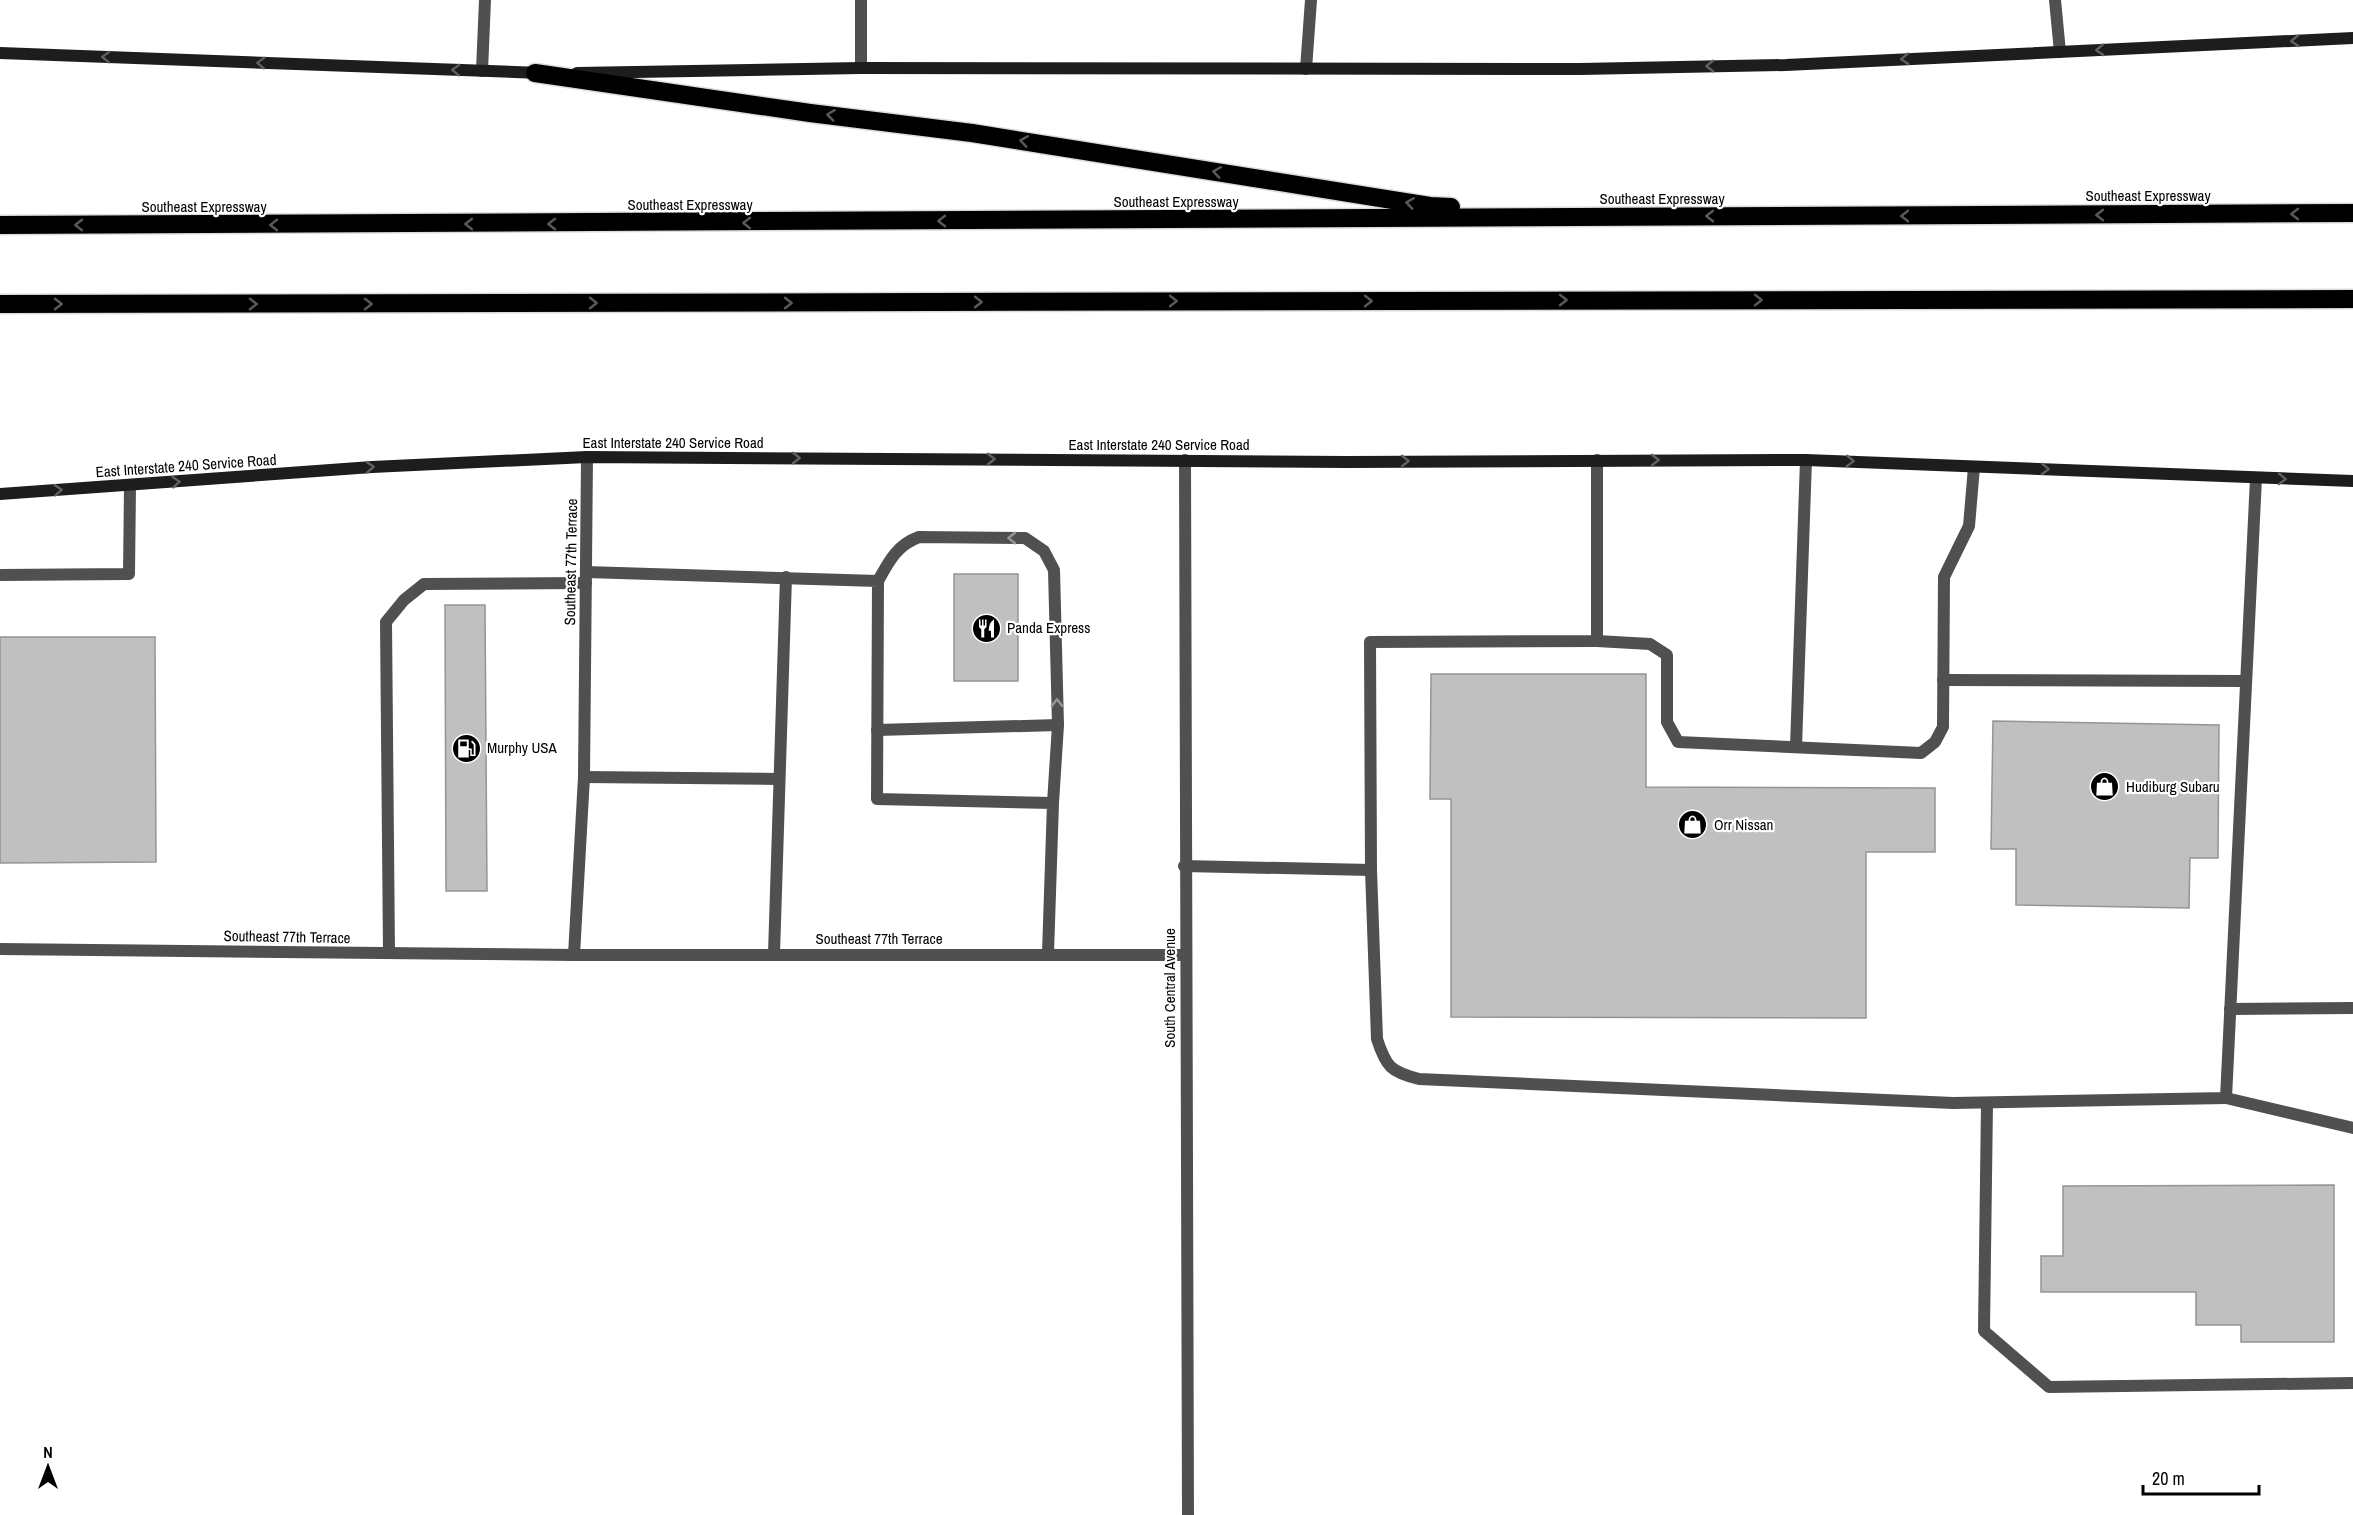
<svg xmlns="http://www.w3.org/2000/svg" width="2353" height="1515" font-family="'Archivo Narrow',sans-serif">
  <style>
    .building { fill: #c0c0c0; stroke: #949494; stroke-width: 1.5 }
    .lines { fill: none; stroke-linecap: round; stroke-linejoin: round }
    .motorway-casing { stroke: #dbdbdb; stroke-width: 21 }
    .service { stroke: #505050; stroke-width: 12 }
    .tertiary { stroke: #505050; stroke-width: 12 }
    .secondary { stroke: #1d1d1d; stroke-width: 12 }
    .motorway { stroke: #000; stroke-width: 18 }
    .oneway { stroke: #616161 }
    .oneway2 { stroke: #595959 }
    .oneway3 { stroke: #969696 }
    .labels { text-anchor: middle; stroke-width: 4.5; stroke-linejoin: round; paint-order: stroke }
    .street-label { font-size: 15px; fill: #000; stroke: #fff }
    .poi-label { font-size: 15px; fill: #000; stroke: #fff; text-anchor: start }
  </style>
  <rect width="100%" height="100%" fill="#fff"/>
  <g class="building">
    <rect x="954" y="574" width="64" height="107"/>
    <path d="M445 605H485L487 891H446Z"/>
    <path d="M0 637H155L156 862 0 863Z"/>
    <path d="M1431 674H1646V787L1935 788V852H1866V1018L1451 1017V799H1430Z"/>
    <path d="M1993 721 2219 725 2218 858H2190L2189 908 2016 905V849H1991Z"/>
    <path d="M2334 1185V1342H2241V1325H2196V1292H2041V1256H2063V1186Z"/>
  </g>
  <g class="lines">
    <defs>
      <g id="motorway">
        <path d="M535 73 810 113 972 133 1430 206 1451 207"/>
        <path d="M0 225 2353 213"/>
        <path d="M0 304 2353 299"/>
      </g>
    </defs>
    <use href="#motorway" class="motorway-casing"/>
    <g class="service">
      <path d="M861 0V68"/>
      <path d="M2055 0 2060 52"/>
      <path d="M1306 69 1311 0"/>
      <path d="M482 71 485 0"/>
      <path d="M586 572 878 581 877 799 1053 803 1048 953"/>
      <path d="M0 575 129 574 130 486"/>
      <path d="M878 581C889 561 897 545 919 537L1025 538 1044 551 1054 570 1058 725 1053 803"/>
      <path d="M1597 641 1650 644 1667 655V722L1678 742 1921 753 1935 742 1943 727 1944 577 1969 526 1974 467"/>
      <path d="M1943 680 2245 681"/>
      <path d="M877 730 1058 725"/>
      <path d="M1796 747 1806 460"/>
      <path d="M584 777 779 779"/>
      <path d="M1184 866 1371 870 1370 642 1597 641V460"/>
      <path d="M1371 870 1377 1039C1386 1067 1391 1072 1419 1079L1953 1103 2226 1098 2256 478"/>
      <path d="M0 949 574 955H1184"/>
      <path d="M389 953 386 622 404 600 424 584 586 583"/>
      <path d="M774 954 786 577"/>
      <path d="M574 955 584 777 587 457"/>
      <path d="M2230 1009 2353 1008"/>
      <path d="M2226 1098 2353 1128"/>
      <path d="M1987 1103 1984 1331 2049 1387 2353 1383"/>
    </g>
    <path class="tertiary" d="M1185 460 1188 1515"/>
    <g class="secondary">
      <path d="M0 53 541 73"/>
      <path d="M577 73 861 68 1580 69 1786 65 2353 38"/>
      <path d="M0 494 372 467 587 457 1347 462 1806 460 2353 481"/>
    </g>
    <use href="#motorway" class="motorway"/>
  </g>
  <defs><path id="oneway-chevron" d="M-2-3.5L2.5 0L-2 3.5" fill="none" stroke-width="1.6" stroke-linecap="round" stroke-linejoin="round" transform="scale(1.5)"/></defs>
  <g class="oneway">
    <use href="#oneway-chevron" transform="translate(2295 41) rotate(177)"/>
    <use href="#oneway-chevron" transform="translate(2100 50) rotate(177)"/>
    <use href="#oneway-chevron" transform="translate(106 57) rotate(-178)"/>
    <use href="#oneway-chevron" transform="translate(1905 59) rotate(177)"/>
    <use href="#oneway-chevron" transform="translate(261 63) rotate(-178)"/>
    <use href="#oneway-chevron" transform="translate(1710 66) rotate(179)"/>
    <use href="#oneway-chevron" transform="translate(456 70) rotate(-178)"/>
    <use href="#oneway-chevron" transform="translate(796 458)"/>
    <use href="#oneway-chevron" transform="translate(991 459)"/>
    <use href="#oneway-chevron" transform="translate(1655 460)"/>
    <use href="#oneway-chevron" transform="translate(1405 461) rotate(-1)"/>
    <use href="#oneway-chevron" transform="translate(1850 461) rotate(2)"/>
    <use href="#oneway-chevron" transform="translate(370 467) rotate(-4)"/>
    <use href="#oneway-chevron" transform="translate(2045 469) rotate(2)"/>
    <use href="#oneway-chevron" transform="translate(2282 479) rotate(2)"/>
    <use href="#oneway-chevron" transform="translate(176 482) rotate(-5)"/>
    <use href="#oneway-chevron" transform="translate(58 490) rotate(-4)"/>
  </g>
  <g class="oneway2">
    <use href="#oneway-chevron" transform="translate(831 115) rotate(-173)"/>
    <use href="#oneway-chevron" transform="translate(1024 141) rotate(-171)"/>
    <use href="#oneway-chevron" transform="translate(1217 172) rotate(-171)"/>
    <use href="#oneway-chevron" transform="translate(1410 203) rotate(-171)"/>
    <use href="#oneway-chevron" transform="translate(2295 214) rotate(180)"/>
    <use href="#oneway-chevron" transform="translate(2100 215) rotate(180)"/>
    <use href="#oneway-chevron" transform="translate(1710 216) rotate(180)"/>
    <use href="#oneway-chevron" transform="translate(1905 216) rotate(180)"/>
    <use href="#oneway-chevron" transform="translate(942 221) rotate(180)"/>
    <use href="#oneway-chevron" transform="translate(747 223) rotate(180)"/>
    <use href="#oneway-chevron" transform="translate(469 224) rotate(180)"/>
    <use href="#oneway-chevron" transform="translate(552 224) rotate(180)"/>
    <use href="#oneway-chevron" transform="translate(79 225) rotate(180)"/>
    <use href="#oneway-chevron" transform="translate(274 225) rotate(180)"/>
    <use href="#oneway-chevron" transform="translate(1563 300)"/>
    <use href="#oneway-chevron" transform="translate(1758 300)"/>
    <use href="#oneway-chevron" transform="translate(1173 301)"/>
    <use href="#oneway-chevron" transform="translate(1368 301)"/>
    <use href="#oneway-chevron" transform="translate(978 302)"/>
    <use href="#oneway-chevron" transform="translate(593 303)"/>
    <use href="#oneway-chevron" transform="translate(788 303)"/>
    <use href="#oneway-chevron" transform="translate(58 304)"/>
    <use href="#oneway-chevron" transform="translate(253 304)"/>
    <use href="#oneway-chevron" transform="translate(368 304)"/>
  </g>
  <g class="oneway3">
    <use href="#oneway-chevron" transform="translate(1012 538) rotate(-179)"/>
    <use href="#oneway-chevron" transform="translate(1057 703) rotate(-91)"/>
  </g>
  <defs>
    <symbol id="restaurant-disc" viewBox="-11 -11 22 22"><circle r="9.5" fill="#000" stroke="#fff"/><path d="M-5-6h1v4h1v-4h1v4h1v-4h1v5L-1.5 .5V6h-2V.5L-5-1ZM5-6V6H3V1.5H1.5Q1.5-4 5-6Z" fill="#fff"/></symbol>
    <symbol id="fuel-disc" viewBox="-11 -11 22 22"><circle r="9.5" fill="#000" stroke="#fff"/><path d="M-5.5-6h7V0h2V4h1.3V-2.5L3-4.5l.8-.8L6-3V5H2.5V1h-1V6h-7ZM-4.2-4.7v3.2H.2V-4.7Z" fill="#fff"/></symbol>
    <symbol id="shop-disc" viewBox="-11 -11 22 22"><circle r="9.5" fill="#000" stroke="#fff"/><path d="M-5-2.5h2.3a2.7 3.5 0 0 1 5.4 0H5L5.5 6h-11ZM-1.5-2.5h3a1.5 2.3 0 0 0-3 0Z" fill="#fff"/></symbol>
  </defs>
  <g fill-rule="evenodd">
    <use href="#restaurant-disc" x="970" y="612" width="33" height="33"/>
    <use href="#fuel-disc" x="450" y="732" width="33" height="33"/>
    <use href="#shop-disc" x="2088" y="770" width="33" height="33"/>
    <use href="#shop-disc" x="1676" y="808" width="33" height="33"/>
  </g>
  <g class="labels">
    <g class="street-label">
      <text x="2148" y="201">Southeast Expressway</text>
      <text x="1662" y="204">Southeast Expressway</text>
      <text x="1176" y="207">Southeast Expressway</text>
      <text x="690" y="210">Southeast Expressway</text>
      <text x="204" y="212">Southeast Expressway</text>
      <text x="673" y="448">East Interstate 240 Service Road</text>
      <text x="1159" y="450">East Interstate 240 Service Road</text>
      <text transform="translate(186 466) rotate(-4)" y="5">East Interstate 240 Service Road</text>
      <text transform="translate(571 562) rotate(-89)" y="5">Southeast 77th Terrace</text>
      <text transform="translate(287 937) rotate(1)" y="5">Southeast 77th Terrace</text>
      <text x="879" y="944">Southeast 77th Terrace</text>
      <text transform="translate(1170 988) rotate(-90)" y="5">South Central Avenue</text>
    </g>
    <g class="poi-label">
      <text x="1007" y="633">Panda Express</text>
      <text x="487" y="753">Murphy USA</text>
      <text x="2126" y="792">Hudiburg Subaru</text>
      <text x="1714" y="830">Orr Nissan</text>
    </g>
  </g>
  <g transform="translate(48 1467)" stroke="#ffffff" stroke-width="4.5" paint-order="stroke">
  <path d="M0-4.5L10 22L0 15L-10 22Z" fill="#000000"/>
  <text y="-9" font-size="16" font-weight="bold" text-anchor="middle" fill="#000000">N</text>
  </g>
  <path d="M2143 1485v9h116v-9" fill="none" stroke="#000000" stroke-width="3"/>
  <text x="2152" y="1485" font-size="18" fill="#000000" stroke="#ffffff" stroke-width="4.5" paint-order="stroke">20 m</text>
</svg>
